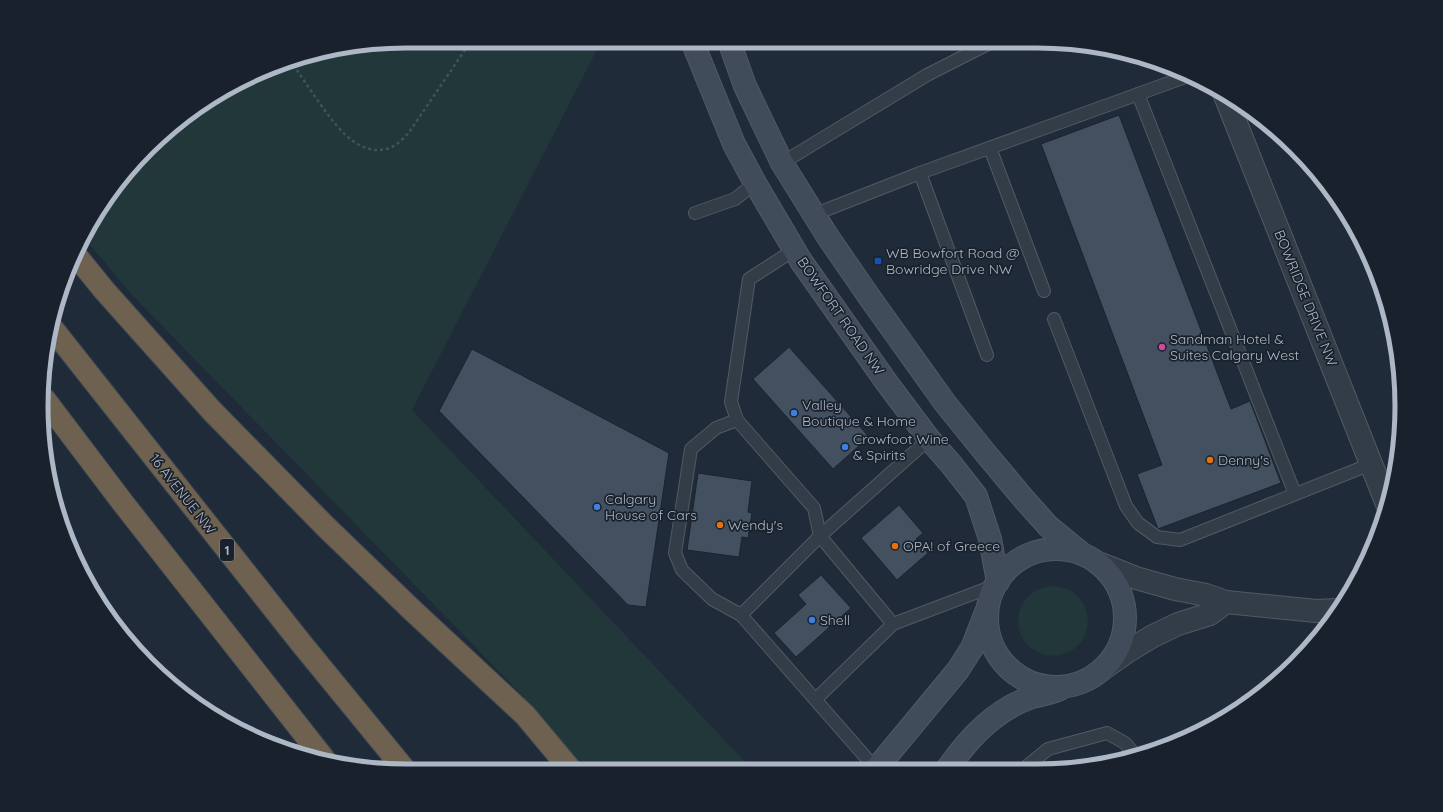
<svg xmlns="http://www.w3.org/2000/svg" width="1443" height="812" font-family="Quicksand,sans-serif">
  <style>
    .green { fill: #213739 }
    .building { fill: #425060; stroke: #1a242e }
    .lines { fill: none; stroke-linecap: round; stroke-linejoin: round }
    .lane-casing { stroke: #505a66; stroke-width: 14 }
    .street-casing { stroke: #505a66; stroke-width: 24 }
    .secondary-casing { stroke: #505a66; stroke-width: 24 }
    .highway-casing { stroke: #3d4752; stroke-width: 24 }
    .path { stroke: #3f5456; stroke-width: 2.5; stroke-dasharray: 3 3; stroke-linecap: butt }
    .lane { stroke: #333d48; stroke-width: 12 }
    .street { stroke: #333d48; stroke-width: 22 }
    .secondary { stroke: #414c5b; stroke-width: 22 }
    .highway { stroke: #6e6150; stroke-width: 22 }
    .transit-dot { fill: #1a4fb4; stroke: #19222c; stroke-width: 1.5 }
    .hotel-dot { fill: #d1479c; stroke: #19222c; stroke-width: 1.5 }
    .shop-dot { fill: #3f7fe0; stroke: #19222c; stroke-width: 1.5 }
    .food-dot { fill: #e8710a; stroke: #19222c; stroke-width: 1.5 }
    .labels { text-anchor: middle; stroke-width: 3.5; stroke-linejoin: round; paint-order: stroke }
    .shield { fill: #19222c; stroke: #818a97; stroke-width: 1 }
    .shield-label { font-size: 13px; font-weight: bold; fill: #adb7c5 }
    .poi-label { font-size: 14px; fill: #adb7c5; stroke: #19222c; text-anchor: start }
    .street-label { font-size: 14px; fill: #adb7c5; stroke: #19222c }
    .rim { fill: none; stroke: #adb7c5; stroke-width: 5 }
  </style>
  <rect width="100%" height="100%" fill="#1f2b38"/>
  <g class="green">
    <path d="M406 41H612L599 46 412 410 752 769 584 770 524 697 133 296 86 240 103 203 184 116 289 60Z"/>
    <circle cx="1053" cy="621" r="35"/>
  </g>
  <g class="building">
    <path d="M1119 115 1231 409 1250 401 1281 483 1158 529 1137 474 1162 465 1041 144Z"/>
    <path d="M1352 225 1364 245 1373 268 1371 269Z"/>
    <path d="M1377 278 1390 312 1392 326 1374 279Z"/>
    <path d="M789 347 869 437 833 469 753 379Z"/>
    <path d="M472 349 669 453 646 607 628 605 439 411Z"/>
    <path d="M698 473 752 481 748 512 752 513 748 538 742 537 739 557 687 550Z"/>
    <path d="M899 505 923 533 916 539 928 553 897 580 861 538Z"/>
    <path d="M821 575 851 608 796 657 774 633 806 604 798 595Z"/>
  </g>
  <g class="lines">
    <defs>
      <g id="lane">
        <path d="M1138 94 1295 494"/>
        <path d="M990 148 1044 291"/>
        <path d="M782 163 927 75 992 42"/>
        <path d="M920 173 987 355"/>
        <path d="M695 213 735 199 755 183"/>
        <path d="M813 215 920 173 1188 76"/>
        <path d="M794 250 749 279 731 402 737 420 814 508 820 536 893 624 996 585"/>
        <path d="M1054 319 1126 506 1138 523 1157 537 1180 540 1371 464"/>
        <path d="M737 420 716 428 691 449 675 553 682 570 712 599 741 615"/>
        <path d="M816 699 893 624"/>
        <path d="M1025 768 1048 749 1107 733 1125 743 1136 756"/>
        <path d="M876 769 741 615 820 536 929 439"/>
      </g>
      <g id="street">
        <path d="M1224 93 1387 504"/>
        <path d="M1098 563 1136 578 1175 589 1206 595 1226 602 1316 611 1337 610"/>
        <path d="M1104 668 1128 651 1153 636 1178 624 1210 614 1226 602"/>
      </g>
      <g id="secondary">
        <path d="M692 41 734 144 755 183 801 261 887 383 929 439 951 464 976 496 990 539 998 582"/>
        <path d="M729 41 745 86 782 163 828 237 870 298 945 403 987 455 1023 498 1048 526 1081 553"/>
        <circle cx="1056" cy="618" r="69"/>
        <path d="M948 768C969 738 994 711 1029 698 1039 695 1050 694 1060 689"/>
        <path d="M876 769 958 670 972 648 986 612"/>
      </g>
      <g id="highway">
        <path d="M78 258 104 290 212 411 326 527 411 609 525 715 571 770"/>
        <path d="M52 328 301 643 405 770"/>
        <path d="M45 400 123 503 324 759"/>
      </g>
    </defs>
    <use href="#lane" class="lane-casing"/>
    <use href="#street" class="street-casing"/>
    <use href="#secondary" class="secondary-casing"/>
    <use href="#highway" class="highway-casing"/>
    <path class="path" d="M290 60C299 73 307 85 316 98 332 120 354 156 386 149 396 147 404 138 410 131L471 41"/>
    <use href="#lane" class="lane"/>
    <use href="#street" class="street"/>
    <use href="#secondary" class="secondary"/>
    <use href="#highway" class="highway"/>
  </g>
  <rect class="transit-dot" x="874" y="257" width="8" height="8" rx="2"/>
  <circle class="hotel-dot" cx="1162" cy="347" r="4"/>
  <g class="shop-dot">
    <circle cx="794" cy="413" r="4"/>
    <circle cx="845" cy="447" r="4"/>
    <circle cx="597" cy="507" r="4"/>
    <circle cx="812" cy="620" r="4"/>
  </g>
  <g class="food-dot">
    <circle cx="1210" cy="460" r="4"/>
    <circle cx="720" cy="525" r="4"/>
    <circle cx="895" cy="546" r="4"/>
  </g>
  <g class="labels">
    <rect class="shield" x="220" y="539" width="14" height="22" rx="3"/>
    <g class="shield-label">
      <text x="227" y="555">1</text>
    </g>
    <g class="poi-label">
      <text x="886" y="258">WB Bowfort Road @<tspan x="886" dy="16">Bowridge Drive NW</tspan></text>
      <text x="1170" y="344">Sandman Hotel &amp;<tspan x="1170" dy="16">Suites Calgary West</tspan></text>
      <text x="802" y="410">Valley<tspan x="802" dy="16">Boutique &amp; Home</tspan></text>
      <text x="853" y="444">Crowfoot Wine<tspan x="853" dy="16">&amp; Spirits</tspan></text>
      <text x="1218" y="465">Denny's</text>
      <text x="605" y="504">Calgary<tspan x="605" dy="16">House of Cars</tspan></text>
      <text x="728" y="530">Wendy's</text>
      <text x="903" y="551">OPA! of Greece</text>
      <text x="820" y="625">Shell</text>
    </g>
    <g class="street-label">
      <text transform="translate(1306 298) rotate(68)" y="5">BOWRIDGE DRIVE NW</text>
      <text transform="translate(841 316) rotate(55)" y="5">BOWFORT ROAD NW</text>
      <text transform="translate(183 494) rotate(52)" y="5">16 AVENUE NW</text>
    </g>
  </g>
  <path d="M0 0H1443V812H0ZM406 48H1037A358 358 0 0 1 1395 406V406A358 358 0 0 1 1037 764H406A358 358 0 0 1 48 406V406A358 358 0 0 1 406 48Z" fill="#19222c" fill-rule="evenodd"/>
  <path class="rim" d="M406 48H1037A358 358 0 0 1 1395 406V406A358 358 0 0 1 1037 764H406A358 358 0 0 1 48 406V406A358 358 0 0 1 406 48Z"/>
</svg>
